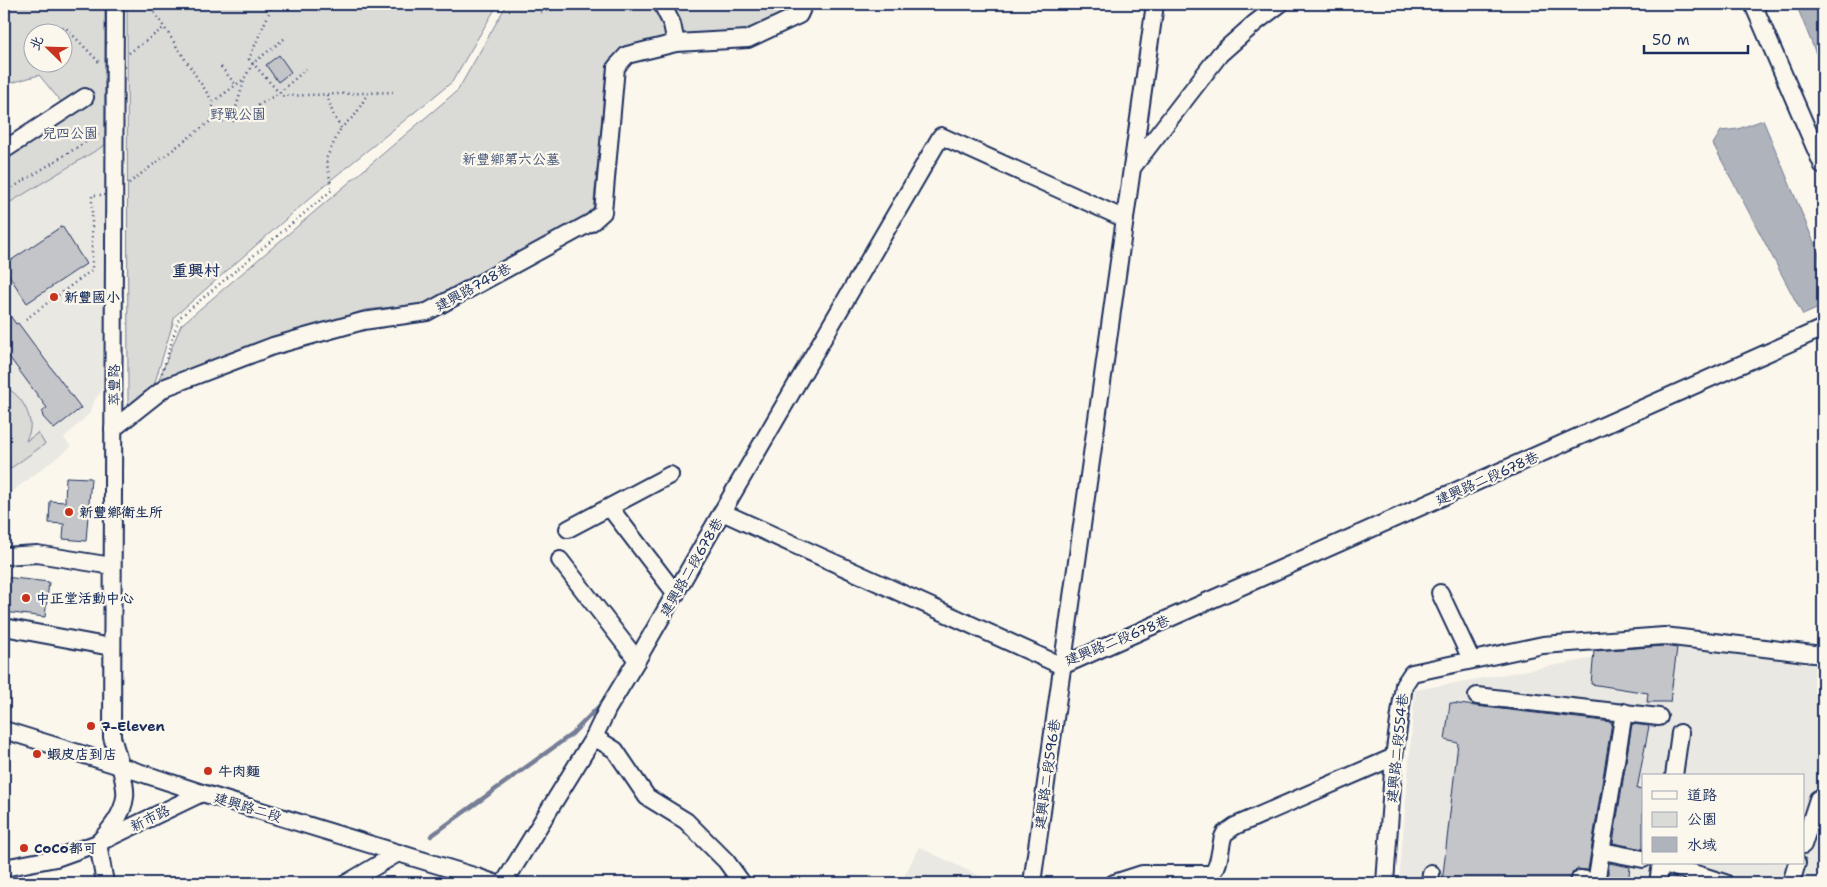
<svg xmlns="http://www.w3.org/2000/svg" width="1827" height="887" font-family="'Shantell Sans','LXGW WenKai TC',sans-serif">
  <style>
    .built { fill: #eae8e2; fill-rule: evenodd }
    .green { fill: #dadad7; stroke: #7a849a; fill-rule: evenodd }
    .water { fill: #afb3bb; stroke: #747e96 }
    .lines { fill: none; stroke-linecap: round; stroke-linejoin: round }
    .stream { stroke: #747e96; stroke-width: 4.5 }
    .building { fill: #c3c5c9; stroke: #1b2f5e }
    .minor-casing { stroke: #1b2f5e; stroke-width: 20 }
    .path { stroke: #1b2f5e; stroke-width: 2.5; stroke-dasharray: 1 4; stroke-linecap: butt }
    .minor { stroke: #fbf7ec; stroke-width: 16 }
    .poi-dot { fill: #c8321e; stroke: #fbf7ec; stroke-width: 2 }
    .labels { text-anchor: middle; stroke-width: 4.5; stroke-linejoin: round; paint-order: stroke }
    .park-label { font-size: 14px; fill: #415176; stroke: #fbf7ec }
    .street-label { font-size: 14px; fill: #1b2f5e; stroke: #fbf7ec }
    .poi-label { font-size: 14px; font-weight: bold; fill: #1b2f5e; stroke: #fbf7ec; text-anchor: start }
    .quarter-label { font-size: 16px; font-weight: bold; fill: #1b2f5e; stroke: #fbf7ec }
  </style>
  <rect width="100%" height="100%" fill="#fbf7ec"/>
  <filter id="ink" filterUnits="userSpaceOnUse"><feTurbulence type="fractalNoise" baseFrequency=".02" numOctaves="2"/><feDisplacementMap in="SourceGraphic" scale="10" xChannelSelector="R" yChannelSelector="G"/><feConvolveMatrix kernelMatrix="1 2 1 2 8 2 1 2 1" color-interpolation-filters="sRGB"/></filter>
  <g filter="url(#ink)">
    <g class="built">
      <path d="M105 145V387L94 401 90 413 64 438 71 447 18 487 4 501V206Z"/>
      <path d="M1668 645 1817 665 1823 674V883H1683L1670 879 1669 883H1399L1415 690ZM1643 776H1803V863H1643Z"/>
      <path d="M919 847 994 883H901Z"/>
    </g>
    <g class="green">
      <path d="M4 4H105V145L4 206V140L62 103 39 75 4 85ZM32 32H62V62H32Z"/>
      <path d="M127 4H498L452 82 332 179 175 316 152 392 128 410Z"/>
      <path d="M507 4H794L791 13 740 31 623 47 607 63 593 211 428 303 365 310 159 379 181 325 458 90Z"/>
      <path d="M4 388C19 391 32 414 30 429 30 433 27 437 26 441L38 433 45 444 4 473Z"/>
    </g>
    <g class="water">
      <path d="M1796 4H1823V71Z"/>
      <path d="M1763 120 1823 264V306L1803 315 1713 144 1721 131 1738 129Z"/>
    </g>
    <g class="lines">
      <path class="stream" d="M431 836 572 734 604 701"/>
    </g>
    <g class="building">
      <path d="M279 55 291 72 278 82 266 65Z"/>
      <path d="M62 226 86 264 27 303 4 268V265Z"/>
      <path d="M4 307 16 324 18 323 81 408 54 429 43 417 42 412 47 408 4 350Z"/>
      <path d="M66 477 91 478 86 541 63 539 64 524 49 523 50 501 65 502Z"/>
      <path d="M4 577 49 582 45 617 4 612Z"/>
      <path d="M1664 646 1677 648 1670 702H1647L1648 693 1591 684 1594 651Z"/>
      <path d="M1450 703 1612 722 1588 870 1577 869 1573 872 1569 883H1442L1458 743 1445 740Z"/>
      <path d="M1632 724 1649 726 1637 789 1643 790V849L1613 843Z"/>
      <path d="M1609 863 1630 867 1628 883H1607Z"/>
    </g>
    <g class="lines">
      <defs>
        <g id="minor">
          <path d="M662 4 672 24 676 43"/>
          <path d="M1753 4 1823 166"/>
          <path d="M4 150 85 97"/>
          <path d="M1132 168 1220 54 1255 23 1280 4"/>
          <path d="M113 429 166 387 273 346 363 321 427 312 592 222 603 212 616 67 627 55 676 43 748 39 799 15 804 4"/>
          <path d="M610 508 676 594"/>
          <path d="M722 512 941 136 1125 219"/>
          <path d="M568 529 670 475"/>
          <path d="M4 556 37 554 112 566"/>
          <path d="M560 560 637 660"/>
          <path d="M1440 593 1471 659"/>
          <path d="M4 627 111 647"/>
          <path d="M1477 696 1659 717"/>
          <path d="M4 730 120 766 202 793 477 877 494 883"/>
          <path d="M594 737 615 750 647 797 686 821 726 861 742 883"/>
          <path d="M1674 776 1680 733"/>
          <path d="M98 843C109 831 123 815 125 797 127 785 116 751 112 737L115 4"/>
          <path d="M98 843 105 883"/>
          <path d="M1803 845 1818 799 1823 800"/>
          <path d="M1602 851 1643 859"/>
          <path d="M1662 863 1725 883"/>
          <path d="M4 868 56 858 98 843 202 793"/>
          <path d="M347 883 398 853"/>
          <path d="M504 883 594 737 608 708 637 660 722 512 1062 666 1823 328"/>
          <path d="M1032 883 1155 4"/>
          <path d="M1114 883 1142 874H1211C1220 868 1220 847 1223 837L1225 833 1235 826 1394 757"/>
          <path d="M1385 883 1394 757 1404 685 1412 673 1543 645 1664 636 1822 655 1823 657"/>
          <path d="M1430 883 1431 873"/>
          <path d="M1579 883 1580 879 1597 882"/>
          <path d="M1596 883 1624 712"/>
          <path d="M1658 883 1661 863"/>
          <path d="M1791 883 1797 863"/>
        </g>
      </defs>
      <use href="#minor" class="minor-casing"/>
      <g class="path">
        <path d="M149 4 213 102"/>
        <path d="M273 4 249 59 282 96 393 92"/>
        <path d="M541 12 563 6 564 4"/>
        <path d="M53 31 65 27 99 62"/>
        <path d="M284 39 253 63 244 79 213 102 212 120 231 122 279 93 306 69"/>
        <path d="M129 53 165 27"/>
        <path d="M221 67 236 85"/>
        <path d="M327 95 333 114 341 128 356 114 368 93"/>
        <path d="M232 121 244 81"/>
        <path d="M129 183 212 120"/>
        <path d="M4 193 100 133"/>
        <path d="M26 319 92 270V195H101"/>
        <path d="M162 373 179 318 332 190 326 159 341 128"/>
      </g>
      <use href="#minor" class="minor"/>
    </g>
  </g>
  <g class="poi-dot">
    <circle cx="54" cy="297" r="5"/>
    <circle cx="69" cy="512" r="5"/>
    <circle cx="26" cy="598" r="5"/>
    <circle cx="91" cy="726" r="5"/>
    <circle cx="37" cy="754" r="5"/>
    <circle cx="208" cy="771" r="5"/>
    <circle cx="24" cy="848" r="5"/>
  </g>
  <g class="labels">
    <g class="park-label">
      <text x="238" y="119">野戰公園</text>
      <text x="70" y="138">兒四公園</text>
      <text x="511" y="164">新豐鄉第六公墓</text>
    </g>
    <g class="street-label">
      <text transform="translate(473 287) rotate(-29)" y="5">建興路748巷</text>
      <text transform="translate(114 385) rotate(-90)" y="5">萃豐路</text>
      <text transform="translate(1487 478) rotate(-24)" y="5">建興路二段678巷</text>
      <text transform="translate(691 567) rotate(-60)" y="5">建興路二段678巷</text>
      <text transform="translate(1117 640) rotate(-22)" y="5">建興路二段678巷</text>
      <text transform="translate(1397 748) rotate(-84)" y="5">建興路二段554巷</text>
      <text transform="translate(1047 774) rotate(-82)" y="5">建興路二段596巷</text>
      <text transform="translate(248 807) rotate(17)" y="5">建興路二段</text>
      <text transform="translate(150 818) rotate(-26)" y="5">新市路</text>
    </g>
    <g class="poi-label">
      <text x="64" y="302">新豐國小</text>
      <text x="79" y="517">新豐鄉衛生所</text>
      <text x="36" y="603">中正堂活動中心</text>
      <text x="101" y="731">7-Eleven</text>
      <text x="47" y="759">蝦皮店到店</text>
      <text x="218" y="776">牛肉麵</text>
      <text x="34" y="853">CoCo都可</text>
    </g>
    <g class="quarter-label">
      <text x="196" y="276">重興村</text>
    </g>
  </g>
  <rect width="1827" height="887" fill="none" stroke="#fbf7ec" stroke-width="20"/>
  <rect x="10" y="10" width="1807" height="867" fill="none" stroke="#1b2f5e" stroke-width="2" filter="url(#ink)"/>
  <rect x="1642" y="774" width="162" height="90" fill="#fbf7ec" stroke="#a1a7b3"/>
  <rect x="1652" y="791" width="25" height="8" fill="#fbf7ec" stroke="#a1a7b3"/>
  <text x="1687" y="800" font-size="15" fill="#1b2f5e">道路</text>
  <rect x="1652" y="812" width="25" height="15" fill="#dadad7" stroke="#a1a7b3"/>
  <text x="1687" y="824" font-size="15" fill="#1b2f5e">公園</text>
  <rect x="1652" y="837" width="25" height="15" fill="#afb3bb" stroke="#a1a7b3"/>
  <text x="1687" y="850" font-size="15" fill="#1b2f5e">水域</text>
  <g transform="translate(48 48) rotate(293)"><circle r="24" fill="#fbf7ec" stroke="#a1a7b3"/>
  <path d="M0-4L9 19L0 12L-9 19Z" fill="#c8321e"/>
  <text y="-8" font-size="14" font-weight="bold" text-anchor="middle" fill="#1b2f5e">北</text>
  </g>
  <path d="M1644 45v8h104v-8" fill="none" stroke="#1b2f5e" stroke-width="2.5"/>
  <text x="1652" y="45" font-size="15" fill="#1b2f5e" stroke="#fbf7ec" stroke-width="4" paint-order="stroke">50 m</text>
</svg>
